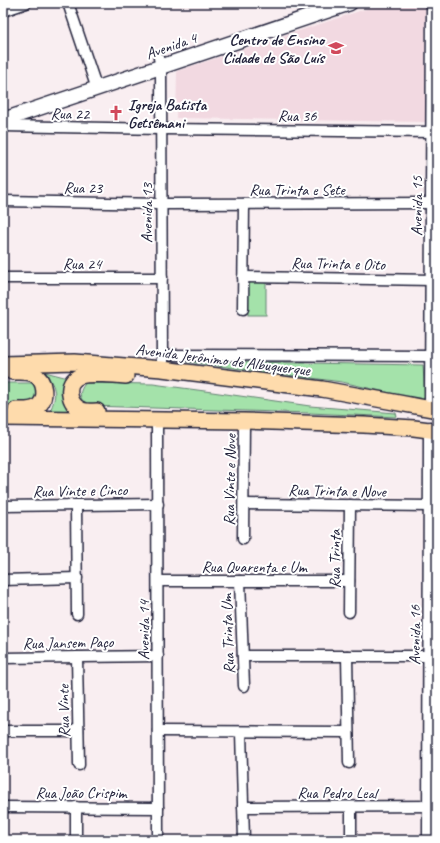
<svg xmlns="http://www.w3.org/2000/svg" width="440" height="843" font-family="Caveat,sans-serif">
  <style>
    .built { fill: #f2d9e1 }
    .green { fill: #a4e2aa; stroke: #638272 }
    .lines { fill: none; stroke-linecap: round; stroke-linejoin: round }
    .street-casing { stroke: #22223b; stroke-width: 13 }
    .secondary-casing { stroke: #22223b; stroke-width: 17 }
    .primary-casing { stroke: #22223b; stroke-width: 18 }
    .street { stroke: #fff; stroke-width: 10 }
    .secondary { stroke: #fff; stroke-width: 14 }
    .primary { stroke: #fedbac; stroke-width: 15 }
    .labels { text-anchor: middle; stroke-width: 4; stroke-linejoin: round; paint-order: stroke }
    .poi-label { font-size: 16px; font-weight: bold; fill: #22223b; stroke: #fff; text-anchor: end }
    .street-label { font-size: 16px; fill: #22223b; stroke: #fff }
  </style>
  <rect width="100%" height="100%" fill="#f9eef1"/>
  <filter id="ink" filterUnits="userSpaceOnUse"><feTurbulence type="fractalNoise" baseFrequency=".025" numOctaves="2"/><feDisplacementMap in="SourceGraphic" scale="8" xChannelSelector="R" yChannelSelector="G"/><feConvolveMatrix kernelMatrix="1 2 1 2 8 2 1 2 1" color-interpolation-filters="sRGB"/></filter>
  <g filter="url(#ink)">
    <path class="built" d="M384 3H424L425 6V122L176 118 177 71Z"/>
    <g class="green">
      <rect x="248" y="281" width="18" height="34"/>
      <path d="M180 361 423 365 425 401 342 382Z"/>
      <path d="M45 372 68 378 72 413 50 411C57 396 57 387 45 374Z"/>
      <path d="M3 383H31L35 385 39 392 32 407H3Z"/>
      <path d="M86 383 153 384 212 392 310 406 396 413 397 417 310 413 91 406C79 402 77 392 86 383Z"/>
    </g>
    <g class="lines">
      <defs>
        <g id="street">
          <path d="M68 3 97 89"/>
          <path d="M3 11 26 3"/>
          <path d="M159 58 161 67 162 369"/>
          <path d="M3 126 161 129 433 132"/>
          <path d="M3 201 161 204 433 203"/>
          <path d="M243 277 433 280"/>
          <path d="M3 278H162"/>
          <path d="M243 309 244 204"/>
          <path d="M162 355 432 356"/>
          <path d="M157 420 158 840"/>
          <path d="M244 504 431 506"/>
          <path d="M76 505 77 614"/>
          <path d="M3 506 158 504"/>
          <path d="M243 539 244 421"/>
          <path d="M3 580 77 578"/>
          <path d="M158 581H349"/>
          <path d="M240 581 244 686"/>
          <path d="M349 612 350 505"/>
          <path d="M243 656H431"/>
          <path d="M347 656 349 763"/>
          <path d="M77 657 79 765"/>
          <path d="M3 658 158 656"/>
          <path d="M3 731H78"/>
          <path d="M158 731 348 732"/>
          <path d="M241 732 244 839"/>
          <path d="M3 807 158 808"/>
          <path d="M243 807 437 806"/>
          <path d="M76 840V807"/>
          <path d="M351 840V807"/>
        </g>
        <g id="secondary">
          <path d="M3 120 350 3"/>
          <path d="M432 409 434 3"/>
          <path d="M430 840 431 429"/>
        </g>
        <g id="primary">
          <path d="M3 364 75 362 162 369 322 389 383 400 437 410"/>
          <path d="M12 372C19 372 27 371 34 374 45 380 48 399 37 407 31 411 23 410 16 410"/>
          <path d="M97 411C92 411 86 412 82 410 68 405 64 382 80 376 88 373 116 375 126 376"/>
          <path d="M3 418 244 421 364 425 414 428 437 431"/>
        </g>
      </defs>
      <use href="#street" class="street-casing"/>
      <use href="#secondary" class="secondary-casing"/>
      <use href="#primary" class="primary-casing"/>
      <use href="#street" class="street"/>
      <use href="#secondary" class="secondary"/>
      <use href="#primary" class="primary"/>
    </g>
  </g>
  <defs>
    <symbol id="school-bare" viewBox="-9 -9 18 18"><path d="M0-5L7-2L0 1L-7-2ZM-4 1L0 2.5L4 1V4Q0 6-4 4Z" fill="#d1495b" stroke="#fff" stroke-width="2.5" paint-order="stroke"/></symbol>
    <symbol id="church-bare" viewBox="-9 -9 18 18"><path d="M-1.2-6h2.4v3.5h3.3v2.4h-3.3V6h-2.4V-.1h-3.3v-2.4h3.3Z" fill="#d1495b" stroke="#fff" stroke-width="2.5" paint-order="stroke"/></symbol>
  </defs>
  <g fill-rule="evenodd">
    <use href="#school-bare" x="325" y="37" width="22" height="22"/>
    <use href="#church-bare" x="105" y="102" width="22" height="22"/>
  </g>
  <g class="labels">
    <g class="poi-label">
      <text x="324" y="45">Centro de Ensino<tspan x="324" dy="18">Cidade de São Luís</tspan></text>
      <text x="128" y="110" text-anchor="start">Igreja Batista<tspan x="128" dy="18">Getsêmani</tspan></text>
    </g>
    <g class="street-label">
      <text transform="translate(171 45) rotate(-19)" y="6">Avenida 4</text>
      <text transform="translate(70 113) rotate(1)" y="6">Rua 22</text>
      <text x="297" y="121">Rua 36</text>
      <text transform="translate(83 187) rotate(1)" y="6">Rua 23</text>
      <text x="297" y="195">Rua Trinta e Sete</text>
      <text transform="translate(416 206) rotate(-90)" y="6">Avenida 15</text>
      <text transform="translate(146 213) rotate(-90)" y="6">Avenida 13</text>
      <text x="82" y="269">Rua 24</text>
      <text transform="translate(338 263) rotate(1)" y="6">Rua Trinta e Oito</text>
      <text transform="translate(223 359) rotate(7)" y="6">Avenida Jerônimo de Albuquerque</text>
      <text transform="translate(229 480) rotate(-89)" y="6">Rua Vinte e Nove</text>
      <text transform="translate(80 490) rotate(-1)" y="6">Rua Vinte e Cinco</text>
      <text transform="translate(337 490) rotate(1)" y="6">Rua Trinta e Nove</text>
      <text transform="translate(334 559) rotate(-90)" y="6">Rua Trinta</text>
      <text x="254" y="572">Rua Quarenta e Um</text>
      <text transform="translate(143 630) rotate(-90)" y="6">Avenida 14</text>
      <text transform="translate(227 634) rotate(-92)" y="6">Rua Trinta Um</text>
      <text transform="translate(414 635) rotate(-90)" y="6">Avenida 16</text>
      <text transform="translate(68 642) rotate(-1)" y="6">Rua Jansem Paço</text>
      <text transform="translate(63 711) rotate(-91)" y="6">Rua Vinte</text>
      <text x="81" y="798">Rua João Crispim</text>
      <text x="337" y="798">Rua Pedro Leal</text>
    </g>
  </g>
  <rect width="440" height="843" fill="none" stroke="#fff" stroke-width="16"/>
  <rect x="8" y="8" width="424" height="827" fill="none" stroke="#22223b" stroke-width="1.5" filter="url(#ink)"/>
</svg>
